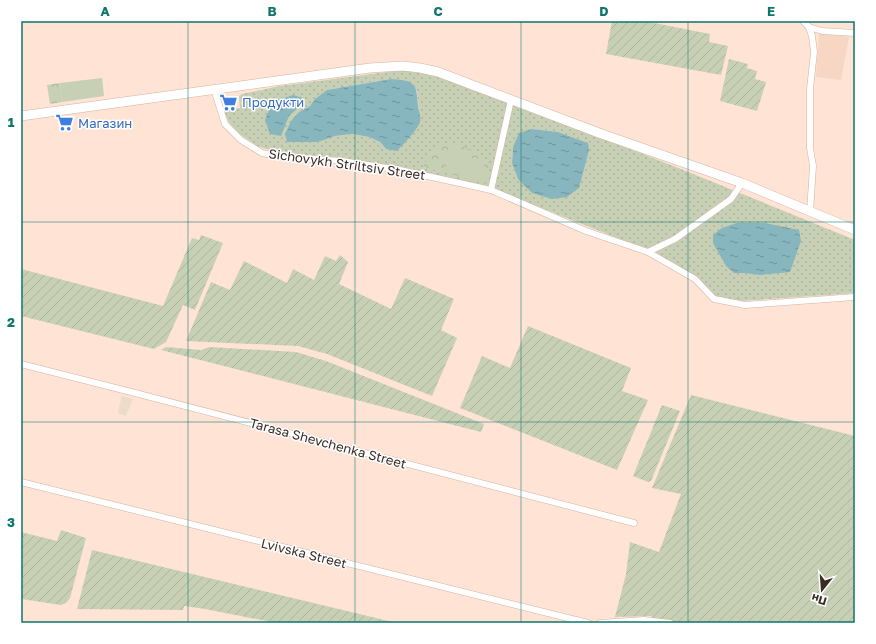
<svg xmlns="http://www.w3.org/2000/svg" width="876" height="644" font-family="'Golos Text',sans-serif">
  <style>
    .commercial { fill: #ecddca }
    .built { fill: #f7d6c4 }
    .grass { fill: url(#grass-dots); fill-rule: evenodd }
    .park { fill: url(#park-crowns) }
    .garden { fill: url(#garden-furrows) }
    .pitch { fill: #c7d0b5 }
    .water { fill: url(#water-ripples) }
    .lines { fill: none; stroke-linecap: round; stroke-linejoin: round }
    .street-casing { stroke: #d4b3a1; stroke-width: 7 }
    .secondary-casing { stroke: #d4b3a1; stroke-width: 10 }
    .street { stroke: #fff; stroke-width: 6 }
    .secondary { stroke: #fff; stroke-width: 9 }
    .grid { fill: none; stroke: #0f766e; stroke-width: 1; stroke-opacity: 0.55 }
    .labels { text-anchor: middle; stroke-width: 3; stroke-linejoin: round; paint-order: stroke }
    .shop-label { font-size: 13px; fill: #366cbe; stroke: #fff; text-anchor: start }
    .street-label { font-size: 13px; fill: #392c25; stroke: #fff }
    .neatline { fill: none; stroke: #0f766e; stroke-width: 1.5 }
    .grid-label { font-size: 13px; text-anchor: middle; font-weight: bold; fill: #0f766e }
  </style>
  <defs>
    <pattern id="grass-dots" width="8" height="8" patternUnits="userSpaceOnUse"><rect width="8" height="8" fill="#c7d0b5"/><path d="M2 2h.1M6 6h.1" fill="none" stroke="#acb39c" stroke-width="1.8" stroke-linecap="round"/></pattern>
    <pattern id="park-crowns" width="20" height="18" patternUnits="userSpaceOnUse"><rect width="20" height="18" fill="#c7d0b5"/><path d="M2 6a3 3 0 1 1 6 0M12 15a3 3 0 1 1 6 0" fill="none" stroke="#acb39c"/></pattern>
    <pattern id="garden-furrows" width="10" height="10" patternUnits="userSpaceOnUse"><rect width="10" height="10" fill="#c7d0b5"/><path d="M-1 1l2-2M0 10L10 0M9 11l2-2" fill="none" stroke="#acb39c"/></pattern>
    <pattern id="water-ripples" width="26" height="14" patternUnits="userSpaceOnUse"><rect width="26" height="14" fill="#88b6be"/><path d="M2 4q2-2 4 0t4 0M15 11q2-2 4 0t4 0" fill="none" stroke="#70949a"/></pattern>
  </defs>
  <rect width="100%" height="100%" fill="#ffe3d4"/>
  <path class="commercial" d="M122 396 133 399 126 416 119 414 118 411Z"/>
  <path class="built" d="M819 33 849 37 841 80 816 77Z"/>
  <path class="grass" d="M402 70 437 76 541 114 681 169 855 240V293L741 301 715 296 698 280 645 249 486 186 401 167 328 157 276 152 257 146 238 133 228 121 223 111 240 108 239 96 242 94 280 86ZM391 79 405 80 417 91 420 122 386 149 380 142 369 137 352 134 335 136 317 142H287L299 112 310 106 327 90ZM532 129 558 132 587 143 518 179 512 163 513 147Z"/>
  <g class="park">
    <path d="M60 83 62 102 50 104 47 85Z"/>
    <path d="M450 142C460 143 486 157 489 168 490 173 488 179 486 184L423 167C428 156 437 145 450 142Z"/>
  </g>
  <g class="garden">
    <path d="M612 21H644L710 34 709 42 728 46 721 75 606 54Z"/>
    <path d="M729 59 748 64 747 68 757 71 755 79 766 82 757 111 720 101Z"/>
    <path d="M201 235 223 243 195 310 183 305 166 342 154 349 21 316V269L163 306 192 238 199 240Z"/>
    <path d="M340 255 348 262 339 284 391 309 405 278 454 299 441 330 457 338 432 396 327 354 298 346 186 341 211 282 230 290 244 261 287 283 293 269 314 280 325 256 336 261Z"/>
    <path d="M528 326 631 368 622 391 648 400 617 470 460 408 482 356 510 368Z"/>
    <path d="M166 347 201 350 209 347 296 352 326 361 484 424 481 432 161 350Z"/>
    <path d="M691 395 855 436V623H650L652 616 615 617 626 574 630 542 659 552 681 494 652 488Z"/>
    <path d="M662 405 680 411 651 481 648 482 633 476Z"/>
    <path d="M61 530 86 538 70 598 66 603 61 605 21 599V532L57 541Z"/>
    <path d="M92 550 397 623H277L205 609 184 606 183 610 77 609Z"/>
  </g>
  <g class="pitch">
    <path d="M102 78 104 96 62 102 60 83Z"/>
    <path d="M450 152 485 162 480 180 445 170Z"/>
  </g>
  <g class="water">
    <path d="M391 79C415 80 417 84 418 106 419 111 421 118 420 122 418 129 402 146 397 151L386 149 380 142 369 137 352 134 335 136 318 142H287L285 134 291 121 299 112 310 106 315 99 327 90Z"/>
    <path d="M293 95 303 98 301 105 289 116 281 136 270 134 265 120 272 102Z"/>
    <path d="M532 129 558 132 588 143 589 150 579 188 567 197 552 199 532 193 518 179 512 163 513 147 519 133Z"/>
    <path d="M737 223H765L799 230 801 241 790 272 760 275 746 273H734L726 266 713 243V235L722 228Z"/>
  </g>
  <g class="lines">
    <defs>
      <g id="street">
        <path d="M803 21 809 27 812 36 814 52 810 89V148L813 166 810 212"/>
        <path d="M809 27 822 31 855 33"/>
        <path d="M214 89 225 124 241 140 262 153 283 157 342 161 400 170 491 190 586 231 648 252 695 279 714 299 745 305 855 297"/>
        <path d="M491 190 511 100"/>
        <path d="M648 252 675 239 731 199 742 183"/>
        <path d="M21 364 139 394 634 523"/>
        <path d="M21 482 588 623"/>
        <path d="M600 623 644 620 670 623"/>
      </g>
      <path id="secondary" d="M21 116 370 68 403 66 420 68 438 72 599 133 742 183 855 230"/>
    </defs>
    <use href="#street" class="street-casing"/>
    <use href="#secondary" class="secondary-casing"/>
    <use href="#street" class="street"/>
    <use href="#secondary" class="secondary"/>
  </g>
  <path class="grid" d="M188 21V623M355 21V623M521 21V623M688 21V623M21 222H855M21 422H855"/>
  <defs>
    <symbol id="supermarket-bare" viewBox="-9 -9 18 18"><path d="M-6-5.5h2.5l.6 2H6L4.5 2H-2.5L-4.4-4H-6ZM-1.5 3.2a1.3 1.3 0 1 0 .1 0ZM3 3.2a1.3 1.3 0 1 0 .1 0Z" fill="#3f7fe0" stroke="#fff" stroke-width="2.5" paint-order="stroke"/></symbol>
  </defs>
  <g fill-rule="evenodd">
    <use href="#supermarket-bare" x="216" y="90" width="25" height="25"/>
    <use href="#supermarket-bare" x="52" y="110" width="25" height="25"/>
  </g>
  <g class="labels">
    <g class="shop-label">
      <text x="242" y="107">Продукти</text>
      <text x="78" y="128">Магазин</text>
    </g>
    <g class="street-label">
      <text transform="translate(347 164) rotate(8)" y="5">Sichovykh Striltsiv Street</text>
      <text transform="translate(328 443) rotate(15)" y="5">Tarasa Shevchenka Street</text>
      <text transform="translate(304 553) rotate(14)" y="5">Lvivska Street</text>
    </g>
  </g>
  <rect width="876" height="644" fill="none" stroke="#ffffff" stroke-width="44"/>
  <g transform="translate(822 590) rotate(197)" stroke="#ffffff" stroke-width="3" paint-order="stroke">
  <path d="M0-3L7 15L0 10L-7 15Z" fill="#392c25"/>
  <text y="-6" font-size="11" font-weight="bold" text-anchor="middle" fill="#392c25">Пн</text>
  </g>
  <rect x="22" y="22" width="832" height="600" class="neatline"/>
  <g class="grid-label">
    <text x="105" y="16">A</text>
    <text x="272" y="16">B</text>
    <text x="438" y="16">C</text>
    <text x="604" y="16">D</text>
    <text x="771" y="16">E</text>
    <text x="11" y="127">1</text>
    <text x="11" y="327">2</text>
    <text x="11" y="527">3</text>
  </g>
</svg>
